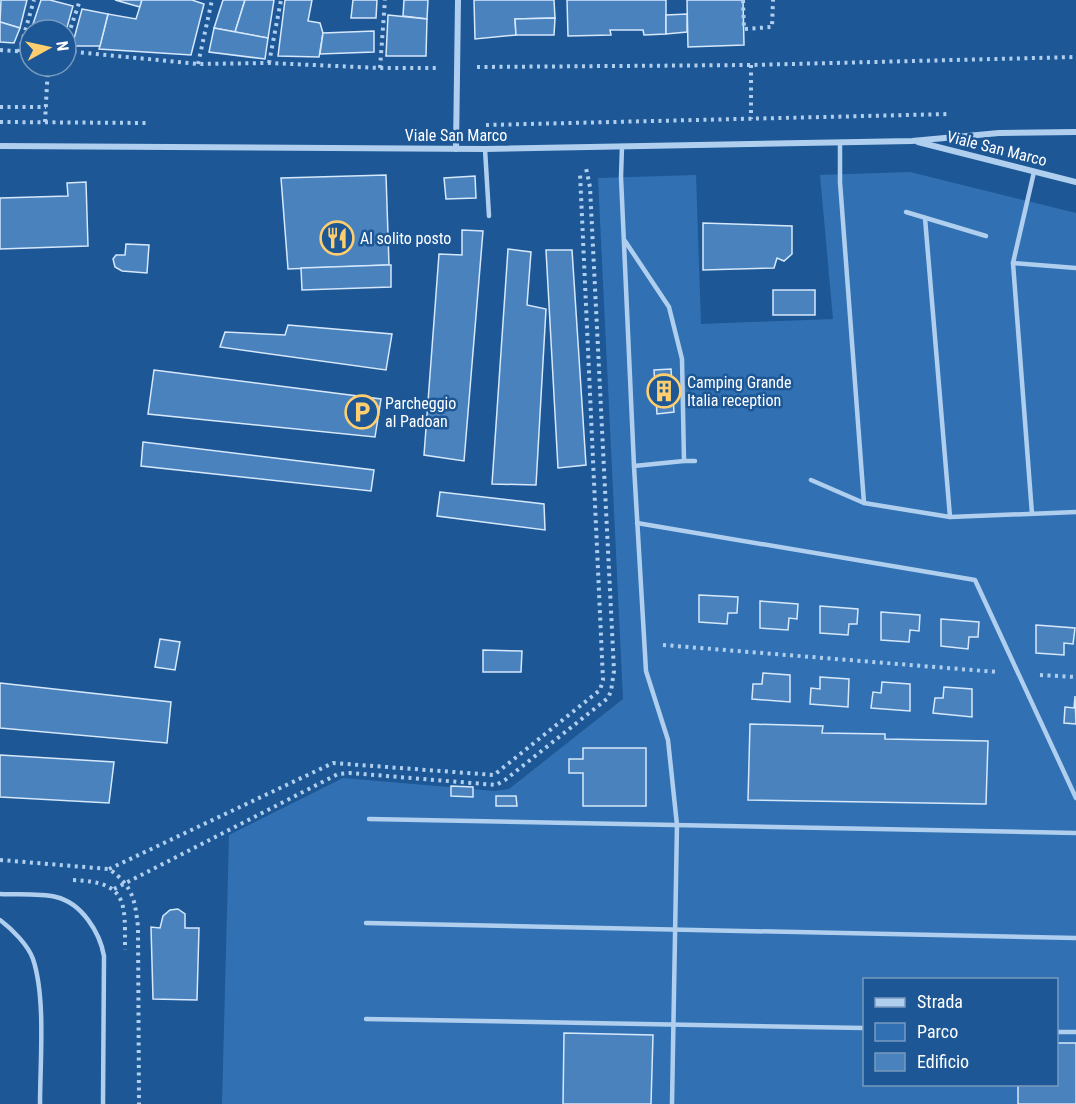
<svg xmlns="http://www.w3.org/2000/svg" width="1076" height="1104" font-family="'Roboto Condensed',sans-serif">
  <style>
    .green { fill: #3171b3; fill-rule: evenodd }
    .building { fill: #4a82be; stroke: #d6e8fb; stroke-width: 1.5 }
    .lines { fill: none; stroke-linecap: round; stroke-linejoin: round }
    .path { stroke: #b0cfef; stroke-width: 4; stroke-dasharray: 3 4.5; stroke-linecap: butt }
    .service { stroke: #b0cfef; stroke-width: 4.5 }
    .minor { stroke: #b0cfef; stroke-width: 6 }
    .labels { text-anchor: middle; stroke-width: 5; stroke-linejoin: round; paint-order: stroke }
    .street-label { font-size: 16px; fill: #fff; stroke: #1d5795 }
    .poi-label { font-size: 16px; fill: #fff; stroke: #1d5795; text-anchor: start }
  </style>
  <rect width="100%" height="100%" fill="#1d5795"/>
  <path class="green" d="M910 172 1076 213V1104H222L229 835 343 778 495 791 509 789 623 699 598 178 696 175 701 324 833 319 820 175ZM864 980H1056V1084H864Z"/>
  <g class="building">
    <path d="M1 0H27L20 28 0 22Z"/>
    <path d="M41 0H50L73 6 66 31 31 30Z"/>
    <path d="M115 0H142L140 7Z"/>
    <path d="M142 0H192L204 4 191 55 99 49 108 14 136 19Z"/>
    <path d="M223 0H245L235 32 214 28Z"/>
    <path d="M245 0H274L268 38 235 32Z"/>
    <path d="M285 0H312L308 21 320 23 323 33 319 57 278 56Z"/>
    <path d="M353 0H377L376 18H351Z"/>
    <path d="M404 0H428L427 19 403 16Z"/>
    <path d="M474 0H554L555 18 515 19 516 35 475 39Z"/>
    <path d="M567 0H666V34L644 35 643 30H610L611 35 568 36Z"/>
    <path d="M687 0H743L744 45 688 47Z"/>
    <path d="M82 9 108 14 100 46H72Z"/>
    <path d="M687 14V32L666 34V15Z"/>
    <path d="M388 15 427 19 426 56H386Z"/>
    <path d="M555 18 554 35H516L515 19Z"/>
    <path d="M0 22 20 28 14 43 0 42Z"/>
    <path d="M214 28 268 38 265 59 209 52Z"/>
    <path d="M374 31V52L320 54 323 33Z"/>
    <path d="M386 175 389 265 288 269 281 178Z"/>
    <path d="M475 176 476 198 446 199 444 178Z"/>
    <path d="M86 182 88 246 0 249V198L68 196 67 183Z"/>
    <path d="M703 223 792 226V254L784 261 777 258 774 268 703 270Z"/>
    <path d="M462 230 483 231 464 461 424 455 439 254 462 255Z"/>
    <path d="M126 244 149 245 147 273 122 271 115 267 113 259 116 255H125Z"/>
    <path d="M508 249 531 252 527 305 546 309 536 485 492 484Z"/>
    <path d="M546 250H572L586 465 558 468Z"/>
    <path d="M386 265H391V287L302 290 301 268Z"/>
    <rect x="773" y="290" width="42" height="25"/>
    <path d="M288 325 392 334 386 370 220 347 225 332 285 335Z"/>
    <path d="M671 369 674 412 657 414 654 370Z"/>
    <path d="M154 370 381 399 375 437 148 414Z"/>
    <path d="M143 442 374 470 371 491 141 466Z"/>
    <path d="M440 492 544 504 545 530 437 516Z"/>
    <path d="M699 595 738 597 737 613H728L727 624 699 622Z"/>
    <path d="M760 601 798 604 797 619 789 618 788 630 760 628Z"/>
    <path d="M820 606 858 609 857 624H849L848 635 820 633Z"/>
    <path d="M881 612 920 615 919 631 910 630 909 642 881 640Z"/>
    <path d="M941 619 979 622 978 637H969L968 649 941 646Z"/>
    <path d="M1036 625 1075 628 1073 644 1064 643V655L1036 653Z"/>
    <path d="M160 639 180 642 175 670 155 667Z"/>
    <path d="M483 650 522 651 521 672H483Z"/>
    <path d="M763 673 790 675V702L752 699 753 684H762Z"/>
    <path d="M820 677 849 679 848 707 810 704 811 688 820 689Z"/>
    <path d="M882 682 910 684V711L871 708 873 692 881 693Z"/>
    <path d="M0 683 171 702 167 743 0 728Z"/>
    <path d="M944 687 972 689V717L933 713 935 698H943Z"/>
    <path d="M1075 696 1076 724 1064 723 1065 707 1074 708Z"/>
    <path d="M750 724 823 726 822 733 885 734V739L988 741 986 804 748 800Z"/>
    <path d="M583 748H646V806H583V773H569V759H583Z"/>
    <path d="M0 755 114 762 109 803 0 797Z"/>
    <path d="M451 786 473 787V797L451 796Z"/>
    <path d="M496 796H516L517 806H496Z"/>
    <path d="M178 909 185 914V928H199L197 1000 153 999 151 927 160 928 163 916 170 910Z"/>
    <path d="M564 1033 653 1035 651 1104H563Z"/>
    <path d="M1056 1043H1076V1104H1018V1084H1056Z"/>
  </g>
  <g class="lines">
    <g class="path">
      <path d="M743 0 744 29 772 27 773 0"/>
      <path d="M66 42 80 0"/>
      <path d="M0 50 30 52"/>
      <path d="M66 51 198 64 269 63 380 68H437"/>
      <path d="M19 52 34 0"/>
      <path d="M269 63 281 0"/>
      <path d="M198 64 212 0"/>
      <path d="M751 65V119"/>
      <path d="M477 67 751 65 1076 57"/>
      <path d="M380 68 385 0"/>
      <path d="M0 107H46"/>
      <path d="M0 122 148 123"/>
      <path d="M45 122 48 66"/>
      <path d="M486 125 949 114"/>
      <path d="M663 645 997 672"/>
      <path d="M1040 675 1076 677"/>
      <path d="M0 860 109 869C133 886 135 900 138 927L139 1104"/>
      <path d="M109 869 333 763 494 775 600 690 603 680 580 173"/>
      <path d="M73 880C128 882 125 902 125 950"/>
      <path d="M114 889 338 774 350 773 496 785 505 780 608 698 611 691 614 671 590 187 586 168"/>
    </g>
    <g class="service">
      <path d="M840 142V182L864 503"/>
      <path d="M622 146 621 177 634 466 646 671 668 740 677 825 672 1104"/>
      <path d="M485 149 489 216"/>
      <path d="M906 212 986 236"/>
      <path d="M925 218 950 517"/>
      <path d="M625 241 669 307 682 359 684 461 634 466"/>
      <path d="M1013 263 1076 268"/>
      <path d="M684 461H695"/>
      <path d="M811 480 864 503 950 517 1076 512"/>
      <path d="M1032 514 1013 263 1034 172"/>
      <path d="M637 523 975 580 1076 798"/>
      <path d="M369 819 1076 833"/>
      <path d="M0 894C18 895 39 893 56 897 82 903 100 933 104 956L103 1104"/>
      <path d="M0 920C12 929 28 945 33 959 46 998 40 1062 40 1104"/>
      <path d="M366 923 1076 938"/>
      <path d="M366 1019 864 1028"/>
      <path d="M1056 1032H1076"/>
    </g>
    <g class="minor">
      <path d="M918 142 1076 182"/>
      <path d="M0 146 485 149 912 141 999 133 1076 132"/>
      <path d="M456 149 458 0"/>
    </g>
  </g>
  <defs>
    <symbol id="restaurant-ring" viewBox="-11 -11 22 22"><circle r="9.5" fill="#1d5795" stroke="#ffce6e" stroke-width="1.5"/><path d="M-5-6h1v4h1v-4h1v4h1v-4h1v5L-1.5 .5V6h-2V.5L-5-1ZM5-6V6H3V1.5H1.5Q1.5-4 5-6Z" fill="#ffce6e"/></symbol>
    <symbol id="building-ring" viewBox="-11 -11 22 22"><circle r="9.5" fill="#1d5795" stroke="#ffce6e" stroke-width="1.5"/><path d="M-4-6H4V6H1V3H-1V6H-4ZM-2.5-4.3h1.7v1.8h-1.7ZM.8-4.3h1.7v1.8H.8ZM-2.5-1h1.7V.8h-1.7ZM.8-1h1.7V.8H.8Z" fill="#ffce6e"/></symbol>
    <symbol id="parking-ring" viewBox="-11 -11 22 22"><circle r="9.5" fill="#1d5795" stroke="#ffce6e" stroke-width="1.5"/><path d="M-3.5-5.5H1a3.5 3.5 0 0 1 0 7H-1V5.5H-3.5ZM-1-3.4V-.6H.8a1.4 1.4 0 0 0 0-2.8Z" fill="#ffce6e"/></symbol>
  </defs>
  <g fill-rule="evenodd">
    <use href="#restaurant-ring" x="318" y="219" width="38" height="38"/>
    <use href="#building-ring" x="645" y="372" width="38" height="38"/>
    <use href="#parking-ring" x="343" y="393" width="38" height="38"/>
  </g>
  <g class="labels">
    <g class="street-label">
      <text x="456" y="141">Viale San Marco</text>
      <text transform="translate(997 148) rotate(14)" y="6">Viale San Marco</text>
    </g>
    <g class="poi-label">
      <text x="360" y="244">Al solito posto</text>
      <text x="687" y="388">Camping Grande<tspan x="687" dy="18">Italia reception</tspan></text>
      <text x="385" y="409">Parcheggio<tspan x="385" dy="18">al Padoan</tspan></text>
    </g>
  </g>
  <rect x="863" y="978" width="195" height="108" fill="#1d5795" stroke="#779abf" stroke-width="1.5"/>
  <rect x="875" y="998" width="30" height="9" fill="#b0cfef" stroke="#779abf" stroke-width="1.5"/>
  <text x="917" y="1008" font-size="18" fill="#ffffff">Strada</text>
  <rect x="875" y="1023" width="30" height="18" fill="#3171b3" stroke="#779abf" stroke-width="1.5"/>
  <text x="917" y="1038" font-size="18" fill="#ffffff">Parco</text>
  <rect x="875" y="1053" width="30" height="18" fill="#4a82be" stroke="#779abf" stroke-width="1.5"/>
  <text x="917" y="1068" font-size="18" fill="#ffffff">Edificio</text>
  <g transform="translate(48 48) rotate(82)"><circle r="28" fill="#1d5795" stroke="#779abf" stroke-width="1.5"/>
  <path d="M0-4.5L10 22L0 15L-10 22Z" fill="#ffce6e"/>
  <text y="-9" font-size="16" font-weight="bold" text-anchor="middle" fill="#ffffff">N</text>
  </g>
</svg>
